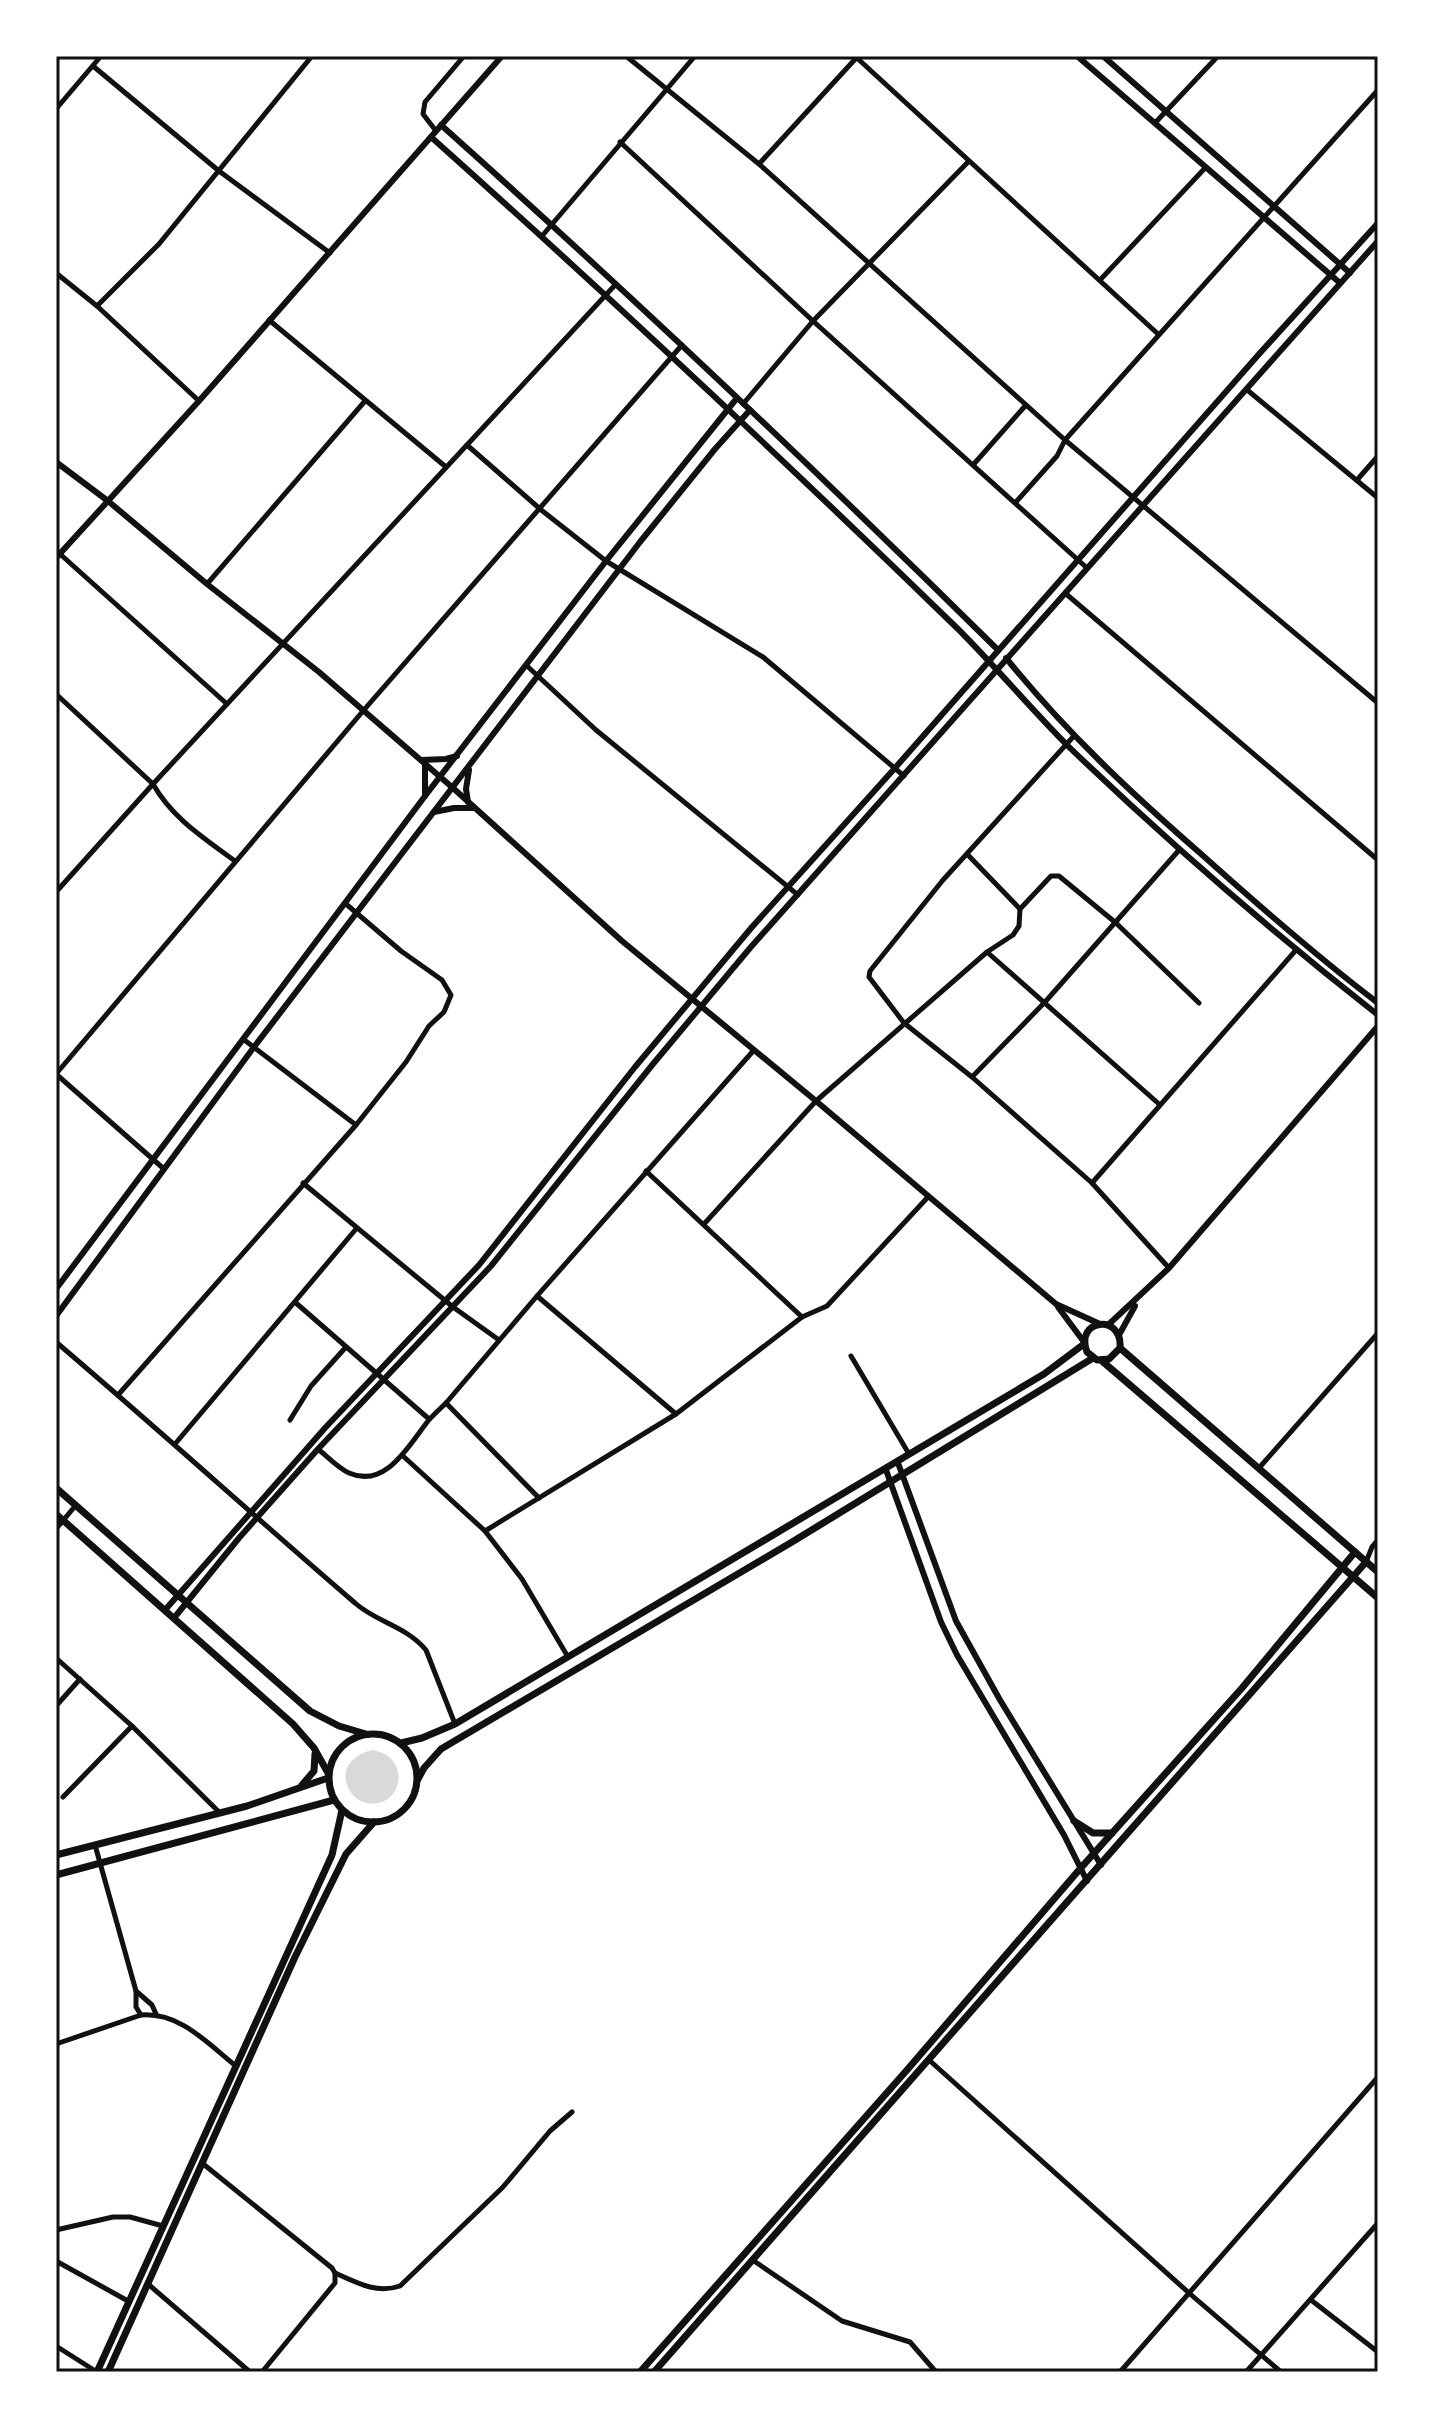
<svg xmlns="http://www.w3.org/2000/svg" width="1434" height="2428" font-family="'Fira Sans',sans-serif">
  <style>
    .water { fill: #d9d9d9 }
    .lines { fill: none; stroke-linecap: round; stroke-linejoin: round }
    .minor { stroke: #111; stroke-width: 5 }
    .tertiary { stroke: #111; stroke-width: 6 }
    .secondary { stroke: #111; stroke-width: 7 }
    .neatline { fill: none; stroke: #111; stroke-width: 3 }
  </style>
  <rect width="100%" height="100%" fill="#fff"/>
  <path class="water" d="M372 1750C413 1756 403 1810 366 1803 358 1801 351 1795 348 1787 339 1768 355 1754 372 1750Z"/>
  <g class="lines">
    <g class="minor">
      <path d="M626 56 759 164 1065 440 1378 703"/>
      <path d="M857 58 1158 334"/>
      <path d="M93 66 219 171 330 253"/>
      <path d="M56 109 101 56"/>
      <path d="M1155 123 1218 56"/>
      <path d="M436 131 423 114 425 102 464 56"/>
      <path d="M620 142 813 321 1087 568"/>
      <path d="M759 164 858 56"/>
      <path d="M542 236 695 56"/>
      <path d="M56 273 97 306 199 401"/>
      <path d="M1100 280 1206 167"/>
      <path d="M97 306 159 244 312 56"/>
      <path d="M269 320 446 467"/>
      <path d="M1246 389 1378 498"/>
      <path d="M743 404 813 321 968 162"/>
      <path d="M467 445 540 509 606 561 763 657 904 776"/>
      <path d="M973 465 1026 405"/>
      <path d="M1357 480 1378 456"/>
      <path d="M1015 503 1057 456 1065 440 1378 90"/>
      <path d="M60 554 227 704"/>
      <path d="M207 584 365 401"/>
      <path d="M1065 593 1378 860"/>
      <path d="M526 665 596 730 798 895"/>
      <path d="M56 694 153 784C172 818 204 838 235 861"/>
      <path d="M1073 737 943 880 870 971 869 977 904 1023 972 1077 1092 1183 1169 1268"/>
      <path d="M967 854 1020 909"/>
      <path d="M56 892 153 784 616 284"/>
      <path d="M987 952 1159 1104"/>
      <path d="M243 1039 356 1125"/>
      <path d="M56 1074 363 711 682 345"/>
      <path d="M56 1074 164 1169"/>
      <path d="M972 1077 1045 1002 1180 849"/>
      <path d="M646 1171 802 1317"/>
      <path d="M303 1183 453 1307 499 1340"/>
      <path d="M1092 1183 1296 950"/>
      <path d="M704 1224 816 1101 987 952 1013 935 1019 926 1020 909 1051 876H1059L1116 923 1199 1003"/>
      <path d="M537 1296 676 1414"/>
      <path d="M296 1303 429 1419"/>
      <path d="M56 1342C157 1428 255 1517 355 1603 376 1622 406 1626 426 1650L455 1724"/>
      <path d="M851 1356 909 1454"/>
      <path d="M118 1395 356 1125 406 1062 429 1026 444 1012 451 995 442 980 401 951 346 904"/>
      <path d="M446 1403 539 1498"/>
      <path d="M290 1420 311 1386 346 1347"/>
      <path d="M175 1444 356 1229"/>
      <path d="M318 1449C328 1457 338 1468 349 1473 386 1489 409 1445 428 1421 433 1415 440 1409 446 1403L537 1296 754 1050"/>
      <path d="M403 1456 485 1531 522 1579 568 1657"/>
      <path d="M1259 1468 1378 1333"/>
      <path d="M56 1529 76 1505"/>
      <path d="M485 1531 676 1414 802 1317 827 1306 928 1197"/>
      <path d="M1366 1562 1372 1547 1378 1540"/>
      <path d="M56 1658 132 1726 220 1813"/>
      <path d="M56 1706 80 1679"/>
      <path d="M63 1797 132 1726"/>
      <path d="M95 1845 136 1991V2007L141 2015"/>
      <path d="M136 1991 152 2005 156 2014"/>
      <path d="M56 2044 141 2015C180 2012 207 2043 236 2066"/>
      <path d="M929 2060 1189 2293 1281 2372"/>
      <path d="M202 2163 332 2268 335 2273V2283L262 2372"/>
      <path d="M56 2230 113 2217H130L163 2226"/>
      <path d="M56 2261 128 2301"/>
      <path d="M754 2261 842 2321 910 2342 936 2372"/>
      <path d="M335 2273C357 2283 377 2294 400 2286L503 2187 550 2131 572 2112"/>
      <path d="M148 2284 250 2372"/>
      <path d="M1311 2300 1378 2352"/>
      <path d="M56 2346 97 2372"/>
      <path d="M1120 2372 1378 2077"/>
      <path d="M1246 2372 1378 2223"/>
    </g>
    <g class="tertiary">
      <path d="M1077 56 1340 283"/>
      <path d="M1103 56 1350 273"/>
      <path d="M441 125C631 295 817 471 998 650"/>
      <path d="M431 137C610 297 785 461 958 629 996 667 1031 709 1069 747 1167 841 1271 931 1378 1015"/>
      <path d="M56 462 108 501 207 584 319 672 453 788 622 941 816 1101 1056 1304 1100 1324"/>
      <path d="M56 558 199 401 502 56"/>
      <path d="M1006 658C1066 732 1129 791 1200 853 1258 905 1316 956 1378 1003"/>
      <path d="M421 760 446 759 457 756"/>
      <path d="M425 764V796"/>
      <path d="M468 802 466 789 469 770"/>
      <path d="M434 812 454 808H474"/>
      <path d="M56 1289 425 796 606 561 737 398"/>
      <path d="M1058 1307 1084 1342"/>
      <path d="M56 1316 254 1047 640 542 715 449 750 410"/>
      <path d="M1108 1325 1169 1268 1378 1026"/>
      <path d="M1119 1335 1135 1306"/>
      <path d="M898 1463 956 1621 1000 1700 1101 1865"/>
      <path d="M886 1470 941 1622 957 1655 1064 1835 1087 1881"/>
      <path d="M165 1610 325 1428 479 1265 635 1067 752 927 895 768 1260 353 1378 223"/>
      <path d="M174 1618 239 1538 318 1449 491 1266 653 1064 750 948 1378 241"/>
    </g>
    <g class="secondary">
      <path d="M1120 1348 1109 1359 1097 1360 1087 1352C1074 1319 1123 1313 1120 1348L1378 1572"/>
      <path d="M1102 1361 1378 1598"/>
      <path d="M56 1488 310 1711 339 1726 366 1734"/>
      <path d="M56 1514 293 1724 314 1748 328 1773"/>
      <circle cx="373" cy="1778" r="44"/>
      <path d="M401 1743 422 1738 455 1724 1044 1374 1084 1344"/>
      <path d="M418 1779 424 1768 441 1749 792 1542 1093 1358"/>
      <path d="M302 1785 314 1771 315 1754"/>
      <path d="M1074 1821 1093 1833H1112"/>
      <path d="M56 1855 247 1806 328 1778"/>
      <path d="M56 1875 334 1800"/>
      <path d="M97 2372 332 1855 342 1810"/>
      <path d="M108 2372 295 1957 346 1854 374 1822"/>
      <path d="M640 2372 907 2070 1079 1870 1242 1688 1355 1552"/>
      <path d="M654 2372 1366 1562"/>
    </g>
  </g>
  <rect width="1434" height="2428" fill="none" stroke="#ffffff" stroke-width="116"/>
  <rect x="58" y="58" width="1318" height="2312" class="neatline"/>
</svg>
